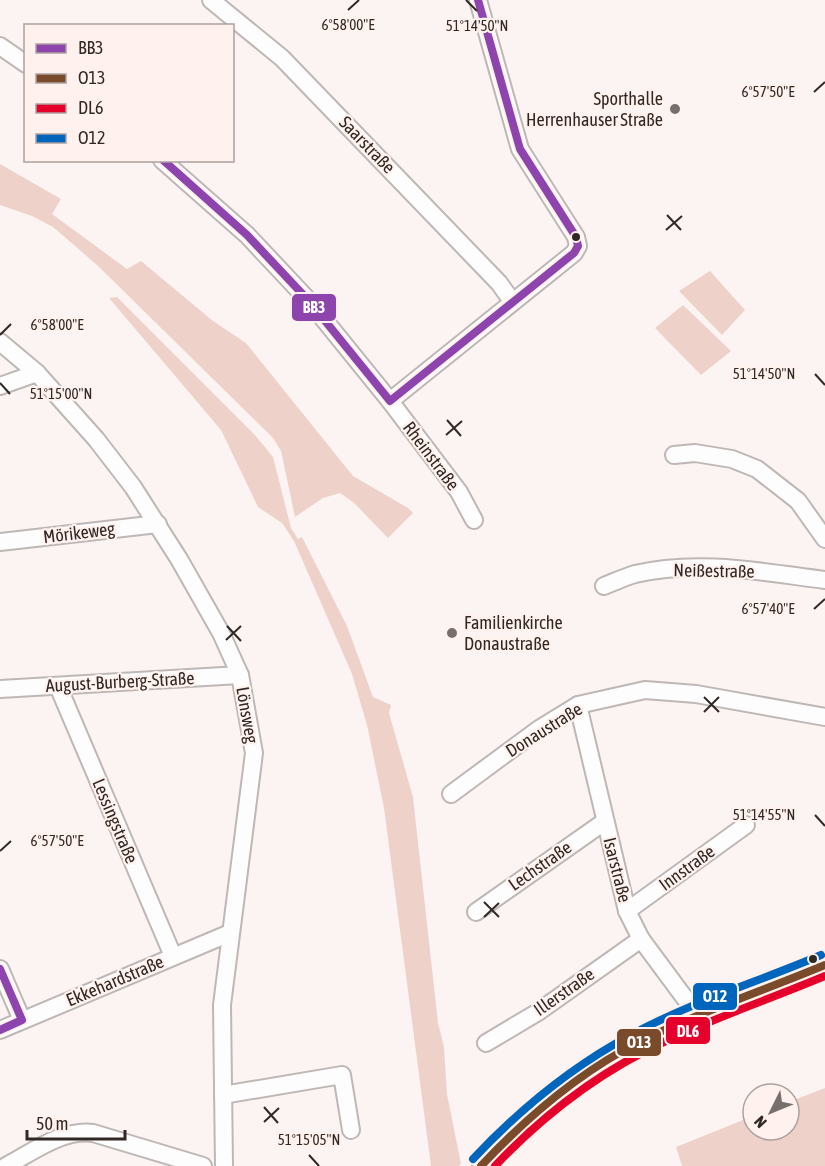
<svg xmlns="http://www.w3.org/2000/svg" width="825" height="1166" font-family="'Asap Condensed',sans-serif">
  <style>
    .green { fill: #eed2ca }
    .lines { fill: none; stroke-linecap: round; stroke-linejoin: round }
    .minor-casing { stroke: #beb7b5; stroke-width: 20 }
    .minor { stroke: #fefdfd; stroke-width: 16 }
    .bus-1-casing { stroke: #fff2ee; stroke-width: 12 }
    .bus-2-casing { stroke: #fff2ee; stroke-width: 12 }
    .bus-3-casing { stroke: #fff2ee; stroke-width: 12 }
    .bus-4-casing { stroke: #fff2ee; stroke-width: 12 }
    .bus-1 { stroke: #8e44ad; stroke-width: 8 }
    .bus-2 { stroke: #7a4b2a; stroke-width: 8 }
    .bus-3 { stroke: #e4002b; stroke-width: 8 }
    .bus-4 { stroke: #0065bd; stroke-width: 8 }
    .ticks { fill: none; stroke: #302825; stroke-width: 2 }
    .poi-dot { fill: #776f6d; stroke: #fff2ee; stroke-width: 2 }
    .bus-dot { fill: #302825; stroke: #fff2ee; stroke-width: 2 }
    .labels { text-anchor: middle; stroke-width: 4.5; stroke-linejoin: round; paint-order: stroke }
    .poi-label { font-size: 18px; fill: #302825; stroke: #fff2ee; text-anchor: end }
    .street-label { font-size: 18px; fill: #302825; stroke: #fff2ee }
    .ticks-label { font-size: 15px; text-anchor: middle; fill: #302825; stroke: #fff2ee; stroke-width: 4.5; stroke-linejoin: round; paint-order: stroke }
    .line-badge { stroke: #fff2ee; stroke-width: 2 }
    .badge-label { font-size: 16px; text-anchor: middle; font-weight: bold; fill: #fff }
  </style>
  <rect width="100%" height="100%" fill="#fbf4f2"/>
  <g class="green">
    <path d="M0 164 61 199 52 214 127 269 141 261 213 321 246 343 353 476 408 508 413 513 388 538 354 503 340 493 323 498 295 517 281 451 273 438 97 265 53 227 32 216 0 205Z"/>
    <path d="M710 271 745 310 722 335 679 291Z"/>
    <path d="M117 297 255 435 273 457 291 528 298 539 302 537 347 626 373 697 391 705 389 713 413 797 438 1023 444 1047 447 1094 461 1164 459 1166H431L384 808 367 725 352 674 294 541 282 523 258 507 221 430 109 298Z"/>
    <path d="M683 305 731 351 701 375 655 328Z"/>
    <path d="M825 1088V1166H682L676 1147 753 1116V1130H789V1102Z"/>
  </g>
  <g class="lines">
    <defs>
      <g id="minor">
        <path d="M211 0 282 58 499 283 512 301"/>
        <path d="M0 46 26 64"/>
        <path d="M162 160 247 235 309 301 390 401 459 492 474 520"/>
        <path d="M0 342 37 373 96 439 133 487 179 559 221 633 240 675 254 753 222 1005 224 1166"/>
        <path d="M0 386 37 373"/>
        <path d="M390 401 574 253 578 246 576 237 520 149 478 0"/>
        <path d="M674 455 695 453 732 459 757 469 798 501 825 539"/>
        <path d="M0 542 158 524"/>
        <path d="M604 586C614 582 625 577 635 574 698 559 762 572 825 580"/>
        <path d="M58 686 173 956"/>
        <path d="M0 689 240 675"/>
        <path d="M578 705 627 911 641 939 698 1016"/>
        <path d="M451 794 539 729 578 705 645 690 696 694 825 717"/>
        <path d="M627 911 746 825"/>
        <path d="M476 912 604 822"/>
        <path d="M0 969 22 1020"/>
        <path d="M0 1030 230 933"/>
        <path d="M486 1043 538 1012 641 939"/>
        <path d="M223 1095 342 1075 351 1130"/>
        <path d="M6 1166C33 1152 62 1129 93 1133L203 1166"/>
        <path d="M481 1166C520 1123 561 1087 611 1058 677 1017 754 996 825 965"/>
      </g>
    </defs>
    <use href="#minor" class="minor-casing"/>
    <use href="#minor" class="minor"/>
    <defs>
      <g id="bus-1">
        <path d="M163 160 247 235 309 301 390 401 574 253 578 246 576 237 520 149 478 0"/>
        <path d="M0 969 22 1020 0 1030"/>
      </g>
      <path id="bus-2" d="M481 1166C527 1117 578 1073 639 1042 699 1012 763 991 825 965"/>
      <path id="bus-3" d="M495 1166C545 1113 602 1070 668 1040 719 1016 773 998 825 976"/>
      <path id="bus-4" d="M473 1159C520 1109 571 1067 631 1035 691 1002 758 982 821 955"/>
    </defs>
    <use href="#bus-1" class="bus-1-casing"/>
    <use href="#bus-2" class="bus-2-casing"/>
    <use href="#bus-3" class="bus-3-casing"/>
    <use href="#bus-4" class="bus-4-casing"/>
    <use href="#bus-1" class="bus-1"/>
    <use href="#bus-2" class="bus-2"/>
    <use href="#bus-3" class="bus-3"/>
    <use href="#bus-4" class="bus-4"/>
  </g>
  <path class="ticks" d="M466 0 477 11M348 10 359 0M814 92 825 82M667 215 681 230M666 230 682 216M0 335 11 324M815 374 825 385M0 383 10 394M447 420 461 436M446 435 462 421M814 609 825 599M227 626 241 641M226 640 241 626M704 697 719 712M704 712 719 697M815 815 825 826M0 851 11 841M484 902 499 917M484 917 499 903M264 1107 278 1123M264 1122 279 1108M309 1155 319 1166"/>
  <g class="poi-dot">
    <circle cx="675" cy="109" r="6"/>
    <circle cx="452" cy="633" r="6"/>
  </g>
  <g class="bus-dot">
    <circle cx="576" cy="237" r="5"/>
    <circle cx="813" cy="959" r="5"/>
  </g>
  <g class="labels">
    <g class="poi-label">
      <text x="663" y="105">Sporthalle<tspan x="663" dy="21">Herrenhauser Straße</tspan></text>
      <text x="464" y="629" text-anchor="start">Familienkirche<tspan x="464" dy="21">Donaustraße</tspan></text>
    </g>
    <g class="street-label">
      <text transform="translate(367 145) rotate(46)" y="6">Saarstraße</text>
      <text transform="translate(431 456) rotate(53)" y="6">Rheinstraße</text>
      <text transform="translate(79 533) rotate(-7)" y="6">Mörikeweg</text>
      <text transform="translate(714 571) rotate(1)" y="6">Neißestraße</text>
      <text transform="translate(120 682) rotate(-3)" y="6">August-Burberg-Straße</text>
      <text transform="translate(247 715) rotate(80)" y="6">Lönsweg</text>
      <text transform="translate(544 730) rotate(-32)" y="6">Donaustraße</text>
      <text transform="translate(115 821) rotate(67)" y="6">Lessingstraße</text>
      <text transform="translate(540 866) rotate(-35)" y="6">Lechstraße</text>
      <text transform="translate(687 868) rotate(-36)" y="6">Innstraße</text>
      <text transform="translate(617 870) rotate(76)" y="6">Isarstraße</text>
      <text transform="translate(115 981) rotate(-23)" y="6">Ekkehardstraße</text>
      <text transform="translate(564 992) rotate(-35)" y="6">Illerstraße</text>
    </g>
  </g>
  <g class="ticks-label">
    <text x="348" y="30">6°58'00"E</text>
    <text x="477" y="31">51°14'50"N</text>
    <text x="768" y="97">6°57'50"E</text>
    <text x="57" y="330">6°58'00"E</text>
    <text x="764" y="379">51°14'50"N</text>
    <text x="61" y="399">51°15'00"N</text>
    <text x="768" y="614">6°57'40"E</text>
    <text x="764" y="820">51°14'55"N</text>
    <text x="57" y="846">6°57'50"E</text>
    <text x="309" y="1145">51°15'05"N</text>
  </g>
  <g class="line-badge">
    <rect x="291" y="293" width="46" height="29" rx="6" fill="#8e44ad"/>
    <rect x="692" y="982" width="46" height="29" rx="6" fill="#0065bd"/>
    <rect x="665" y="1016" width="46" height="29" rx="6" fill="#e4002b"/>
    <rect x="616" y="1028" width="46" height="29" rx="6" fill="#7a4b2a"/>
  </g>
  <g class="badge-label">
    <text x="314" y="313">BB3</text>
    <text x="715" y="1002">O12</text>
    <text x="688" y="1037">DL6</text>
    <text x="639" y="1048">O13</text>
  </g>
  <rect x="24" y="24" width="210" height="138" fill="#fff2ee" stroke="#aca19e" stroke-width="1.5"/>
  <rect x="36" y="44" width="30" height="9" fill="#8e44ad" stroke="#aca19e" stroke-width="1.5"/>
  <text x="78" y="54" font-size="18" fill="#302825">BB3</text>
  <rect x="36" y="74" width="30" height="9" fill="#7a4b2a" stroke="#aca19e" stroke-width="1.5"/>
  <text x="78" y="84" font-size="18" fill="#302825">O13</text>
  <rect x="36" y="104" width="30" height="9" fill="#e4002b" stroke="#aca19e" stroke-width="1.5"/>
  <text x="78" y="114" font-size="18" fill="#302825">DL6</text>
  <rect x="36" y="134" width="30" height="9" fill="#0065bd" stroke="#aca19e" stroke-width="1.5"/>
  <text x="78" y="144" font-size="18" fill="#302825">O12</text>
  <g transform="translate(771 1112) rotate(227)"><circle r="28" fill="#fff2ee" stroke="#aca19e" stroke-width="1.5"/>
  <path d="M0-4.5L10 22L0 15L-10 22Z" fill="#776f6d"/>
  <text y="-9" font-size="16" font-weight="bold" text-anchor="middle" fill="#302825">N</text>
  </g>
  <path d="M27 1130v9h98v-9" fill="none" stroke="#302825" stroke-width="3"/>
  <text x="36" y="1130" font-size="18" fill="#302825" stroke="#fff2ee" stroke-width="4.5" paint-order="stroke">50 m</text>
</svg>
